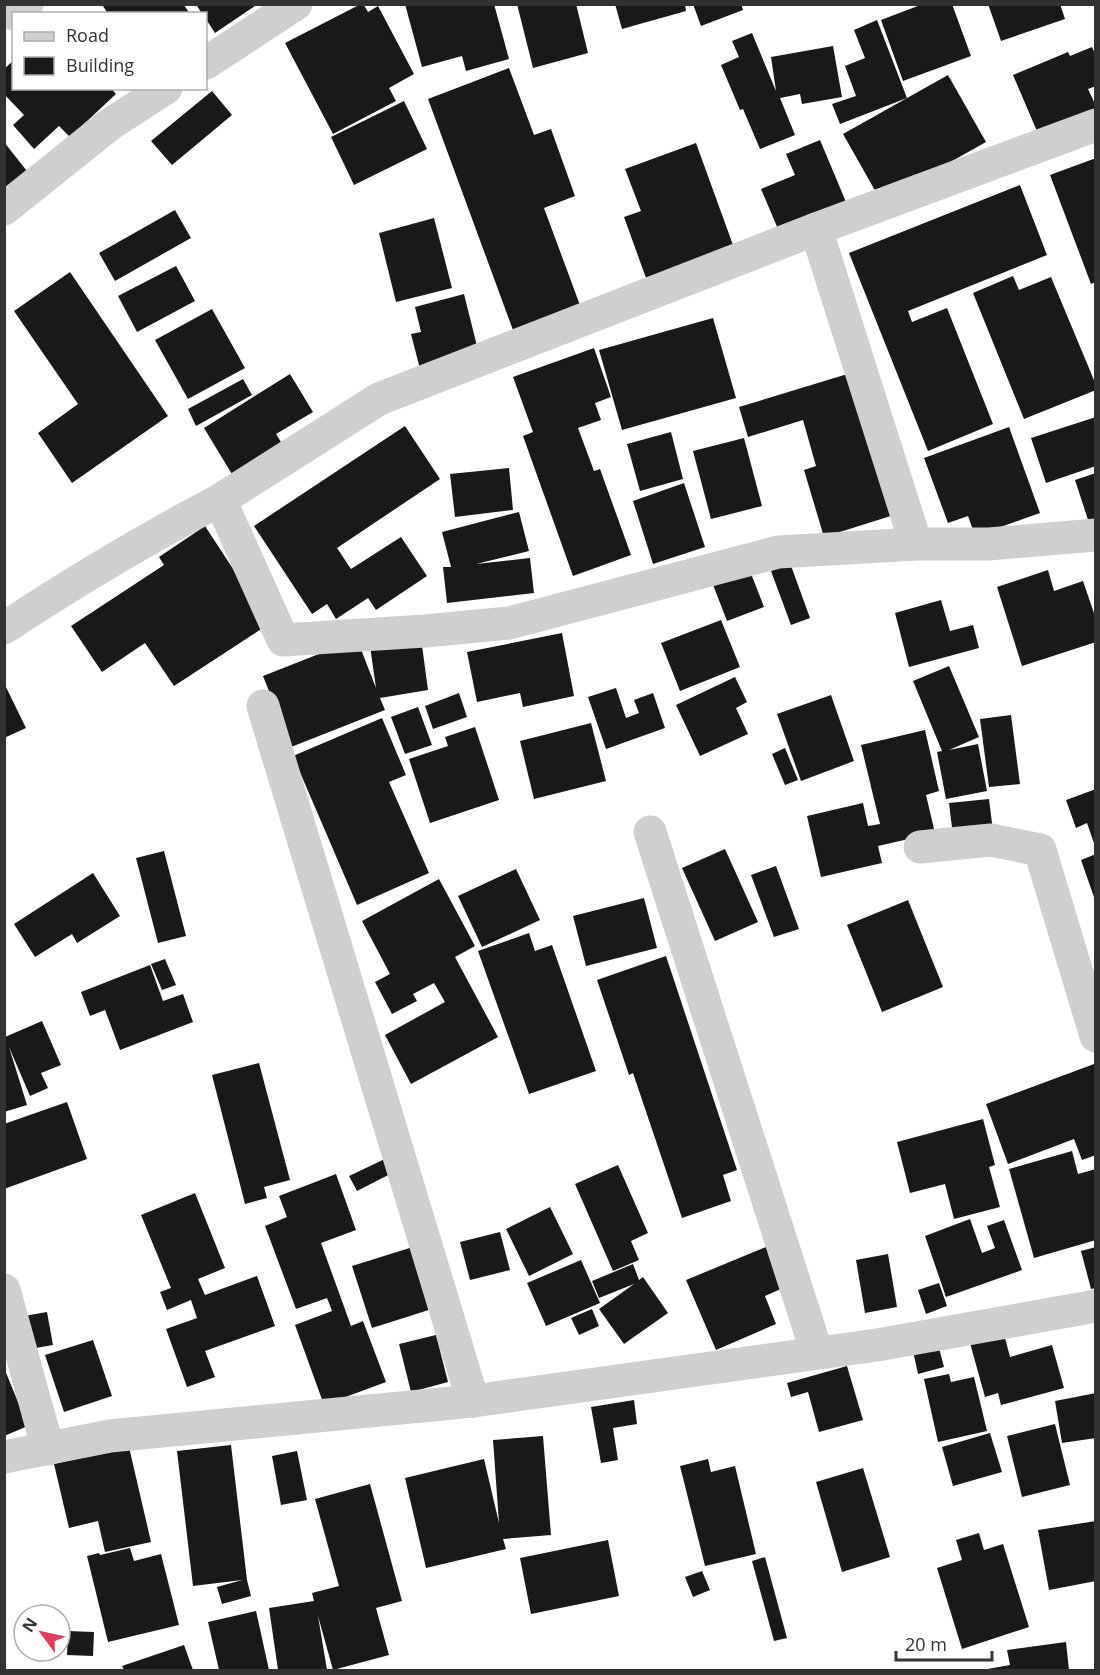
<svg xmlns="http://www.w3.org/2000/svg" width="1100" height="1675" font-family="'Open Sans',sans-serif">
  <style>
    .building { fill: #191919 }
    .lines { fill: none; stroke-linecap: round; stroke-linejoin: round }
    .minor { stroke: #cfcfcf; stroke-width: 33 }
  </style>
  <rect width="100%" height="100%" fill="#fff"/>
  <g class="building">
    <path d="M196 4H258L215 33 206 19V14H202Z"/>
    <path d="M405 4H494L509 59 466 71 462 56 422 67Z"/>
    <path d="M517 4H576L588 53 533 68Z"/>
    <path d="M615 4H685L686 11 622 29Z"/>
    <path d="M693 4H741L743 10 701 26Z"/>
    <path d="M923 4H952L971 56 903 81 881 20Z"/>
    <path d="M988 4H1060L1065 19 1001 41Z"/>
    <path d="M105 5H184L190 14H108L103 6Z"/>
    <path d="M359 5H364L368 12 378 6 414 74 389 88 396 101 333 134 285 43Z"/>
    <path d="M877 20 907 98 840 124 832 104 856 96 845 66 865 58 854 30Z"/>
    <path d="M752 33 776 91 771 57 833 46 842 97 802 104 800 94 780 98 795 135 760 149 743 109 740 110 721 65 739 57 732 41Z"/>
    <path d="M1092 47 1096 56V86L1088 89 1096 106V120L1042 143 1013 75 1068 52 1070 56Z"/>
    <path d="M14 60V88H111L116 94 70 137 59 126 34 149 13 125 24 115 4 94V69Z"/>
    <path d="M509 68 534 135 551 129 575 196 544 208 584 316 517 341 428 99Z"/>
    <path d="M948 75 986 142 881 201 843 134Z"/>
    <path d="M212 91 232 115 172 165 151 141Z"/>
    <path d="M404 101 427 149 354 185 331 137Z"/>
    <path d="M820 140 846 202 778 229 761 189 795 175 786 154Z"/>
    <path d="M4 142 34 180 4 203Z"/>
    <path d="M696 143 733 245 646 278 624 217 641 211 625 169Z"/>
    <path d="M1096 158V282L1091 284 1050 175Z"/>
    <path d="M1020 185 1047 255 908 311 912 322 947 308 993 424 928 451 849 253Z"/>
    <path d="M175 210 191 238 115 281 99 253Z"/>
    <path d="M434 218 452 288 396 302 379 233Z"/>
    <path d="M176 266 195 301 137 332 118 296Z"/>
    <path d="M70 272 168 416 72 483 38 433 78 404 14 311Z"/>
    <path d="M1013 276 1019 290 1051 277 1096 385V390L1024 419 973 293Z"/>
    <path d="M464 294 479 354 420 369 411 334 421 332 415 307Z"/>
    <path d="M212 309 245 368 188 399 155 340Z"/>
    <path d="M713 318 736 398 622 430 599 350Z"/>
    <path d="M594 348 611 397 595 403 601 420 578 428 594 471 600 469 631 555 573 576 523 436 533 432 513 377Z"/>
    <path d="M854 372 897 514 824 537 804 470 816 466 803 420 748 437 739 407Z"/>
    <path d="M290 374 313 412 276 434 288 453 238 484 204 428Z"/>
    <path d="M243 379 252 395 196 426 188 409Z"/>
    <path d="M1096 417V466L1046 483 1031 438Z"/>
    <path d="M405 426 440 479 337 548 351 569 401 537 427 576 376 610 368 598 336 619 327 604 312 614 254 526Z"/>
    <path d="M1009 427 1040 513 975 536 968 516 948 523 924 458Z"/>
    <path d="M671 432 683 479 640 491 627 444Z"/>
    <path d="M744 438 762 506 711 519 693 451Z"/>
    <path d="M509 468 513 510 455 517 450 474Z"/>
    <path d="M1096 473V531L1092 532 1075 480Z"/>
    <path d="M684 483 705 547 653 564 633 501Z"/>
    <path d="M519 512 529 551 476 564 530 558 534 593 447 603 443 567H451L442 532Z"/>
    <path d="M205 526 269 624 174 686 145 643 102 672 71 626 164 565 159 557Z"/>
    <path d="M747 563 764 607 727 621 710 577Z"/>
    <path d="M790 563 810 618 791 625 771 571Z"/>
    <path d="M1048 570 1054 591 1083 581 1096 619V642L1022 666 997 587Z"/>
    <path d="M941 600 950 631 973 625 979 648 909 667 895 613Z"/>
    <path d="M721 620 740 667 680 691 661 643Z"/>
    <path d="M562 633 574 696 523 707 520 693 477 702 467 652Z"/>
    <path d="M421 638 428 690 380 698 385 710 291 747 263 676 357 639 376 688 370 646Z"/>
    <path d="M949 666 979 737 949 750 978 744 987 791 946 799 937 752 942 751 913 681Z"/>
    <path d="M735 677 747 702 736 708 748 734 700 756 676 705Z"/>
    <path d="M4 683 26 728 4 738Z"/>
    <path d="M616 688 626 718 639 713 634 700 653 693 665 728 606 749 588 697Z"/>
    <path d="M459 693 467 717 433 729 425 706Z"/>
    <path d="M831 695 854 761 801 781 777 714Z"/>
    <path d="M418 707 432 745 405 754 391 717Z"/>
    <path d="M1011 715 1020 784 989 787 980 719Z"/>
    <path d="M382 718 406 775 389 782 429 873 357 905 293 756Z"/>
    <path d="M591 723 606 781 534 799 520 741Z"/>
    <path d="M475 727 499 800 430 823 409 759 448 746 445 737Z"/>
    <path d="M925 730 939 791 926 795 935 833 878 846 882 863 821 877 807 816 863 803 868 826 880 824 861 745Z"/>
    <path d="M785 748 798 780 785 785 772 754Z"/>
    <path d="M1096 789V846H1095L1087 823 1076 828 1066 800Z"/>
    <path d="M989 799 993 831 953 836 949 803Z"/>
    <path d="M725 849 758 922 715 941 682 868Z"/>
    <path d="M164 851 186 936 158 943 136 858Z"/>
    <path d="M1096 854V899L1095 900 1081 860Z"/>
    <path d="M776 866 799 929 774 937 751 875Z"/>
    <path d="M516 869 540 920 482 947 458 896Z"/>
    <path d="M93 873 120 916 77 943 72 934 35 957 14 924Z"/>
    <path d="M439 879 475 946 455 957 498 1037 411 1084 385 1035 445 1002 434 983 413 994 417 1001 392 1014 375 982 390 974 362 921Z"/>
    <path d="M644 898 657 948 586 966 573 916Z"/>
    <path d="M908 900 943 987 882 1012 847 925Z"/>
    <path d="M529 933 535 951 552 945 596 1071 529 1094 478 951Z"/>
    <path d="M666 956 737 1170 723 1175 731 1201 682 1218 633 1073 629 1075 597 980Z"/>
    <path d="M165 959 176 985 162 990 151 964Z"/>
    <path d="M150 965 163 1001 183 994 193 1022 120 1050 105 1010 90 1016 81 992Z"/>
    <path d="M42 1021 61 1065 41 1073 48 1088 30 1096 9 1047 27 1105 4 1112 5 1037Z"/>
    <path d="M259 1063 290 1180 264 1187 267 1198 245 1204 212 1075Z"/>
    <path d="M1094 1064 1096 1155 1082 1160 1074 1139 1008 1164 986 1104Z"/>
    <path d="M67 1102 87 1159 4 1189V1124Z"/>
    <path d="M983 1119 995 1165 989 1167 1000 1207 954 1219 945 1184 910 1193 897 1142Z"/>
    <path d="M1072 1151 1078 1174 1096 1169V1240L1034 1258 1009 1169Z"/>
    <path d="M389 1157 396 1171 357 1191 349 1176Z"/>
    <path d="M618 1165 648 1233 631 1241 639 1260 613 1271 575 1184Z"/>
    <path d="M336 1174 356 1230 321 1243 351 1326 363 1321 386 1382 324 1405 295 1325 332 1311 327 1298 296 1309 265 1226 287 1217 279 1196Z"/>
    <path d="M195 1193 225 1268 198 1279 205 1295 257 1276 275 1326 205 1351 215 1377 187 1387 166 1329 197 1318 191 1300 167 1310 160 1292 171 1288 141 1215Z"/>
    <path d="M550 1207 573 1254 529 1276 506 1229Z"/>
    <path d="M970 1219 982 1253 995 1248 987 1226 1004 1220 1022 1270 946 1297 925 1236Z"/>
    <path d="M500 1232 510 1270 470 1280 460 1242Z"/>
    <path d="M416 1246 435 1308 372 1328 352 1266Z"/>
    <path d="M766 1247 783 1288 765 1296 776 1324 716 1350 686 1280Z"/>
    <path d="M1096 1247V1288L1091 1289 1081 1251Z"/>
    <path d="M888 1254 897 1307 865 1313 856 1260Z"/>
    <path d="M581 1260 600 1303 546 1326 527 1283Z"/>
    <path d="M633 1264 639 1280 643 1277 668 1313 624 1344 599 1309 634 1284 599 1298 592 1281Z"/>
    <path d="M939 1283 947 1306 926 1314 918 1290Z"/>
    <path d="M592 1309 599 1326 579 1335 571 1318Z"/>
    <path d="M47 1312 53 1345 30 1349 24 1316Z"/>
    <path d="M1004 1334 1010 1357 1052 1345 1064 1388 1001 1405 998 1393 985 1397 970 1343Z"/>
    <path d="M436 1335 448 1382 411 1392 399 1344Z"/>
    <path d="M93 1340 112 1396 64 1412 45 1355Z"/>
    <path d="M938 1344 944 1367 918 1374 913 1351Z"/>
    <path d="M847 1366 863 1420 819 1432 808 1392 791 1397 787 1383Z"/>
    <path d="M4 1368 28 1426 4 1436Z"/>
    <path d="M949 1374 951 1382 974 1377 987 1431 938 1442 924 1379Z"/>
    <path d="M1096 1393V1438L1062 1443 1055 1401Z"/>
    <path d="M634 1400 637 1424 613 1428 618 1460 601 1463 591 1407Z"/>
    <path d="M1055 1424 1070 1485 1022 1497 1007 1436Z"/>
    <path d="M990 1433 1002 1472 953 1486 942 1447Z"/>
    <path d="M543 1436 551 1535 503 1539 506 1549 426 1568 405 1478 484 1459 499 1523 493 1440Z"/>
    <path d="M231 1445 247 1580 251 1596 222 1604 217 1587 242 1580 193 1586 177 1451Z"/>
    <path d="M129 1447 151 1542 105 1552 98 1521 69 1528 54 1464Z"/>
    <path d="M297 1451 307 1500 281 1505 272 1456Z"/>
    <path d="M708 1459 711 1472 735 1466 756 1554 705 1566 680 1466Z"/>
    <path d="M863 1468 890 1557 842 1572 816 1482Z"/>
    <path d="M370 1484 402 1601 376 1608 389 1655 333 1670 318 1616 327 1670H278L269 1608 314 1601 312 1593 339 1586 315 1499Z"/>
    <path d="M1096 1521V1581L1049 1590 1038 1530Z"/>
    <path d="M979 1533 984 1550 1003 1544 1029 1627 962 1649 937 1568 962 1560 956 1540Z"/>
    <path d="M608 1540 619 1596 531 1614 520 1558Z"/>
    <path d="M130 1548 134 1561 161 1554 179 1625 108 1642 87 1556 99 1553 100 1555Z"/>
    <path d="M765 1557 787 1638 774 1641 752 1561Z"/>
    <path d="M702 1571 710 1590 693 1597 685 1577Z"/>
    <path d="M256 1611 269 1670H219L208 1622Z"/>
    <path d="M68 1631 94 1632 93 1656 67 1655Z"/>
    <path d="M1066 1642 1069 1670H982L1010 1665 1007 1650Z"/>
    <path d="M184 1645 193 1670H124L122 1666Z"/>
  </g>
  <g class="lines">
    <g class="minor">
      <path d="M14 14 27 4"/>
      <path d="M206 63 296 4"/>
      <path d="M1096 125 816 229 379 399 220 500 283 640 425 631 509 623 778 552 916 544H989L1096 535"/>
      <path d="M4 209 109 125 166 88"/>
      <path d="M816 229 916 544"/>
      <path d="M4 628C74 582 146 539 220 500"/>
      <path d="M263 706 473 1401"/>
      <path d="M650 832 817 1353"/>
      <path d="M920 847 991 840 1040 850 1096 1036"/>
      <path d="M4 1290 48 1449"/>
      <path d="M4 1457 110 1436 473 1401 877 1345 1096 1306"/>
    </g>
  </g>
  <rect width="1100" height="1675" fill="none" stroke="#323232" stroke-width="12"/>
  <rect x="12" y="12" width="195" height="78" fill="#ffffff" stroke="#adadad" stroke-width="1.5"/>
  <rect x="24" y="32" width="30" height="9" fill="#cfcfcf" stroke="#adadad" stroke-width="1.5"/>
  <text x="66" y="42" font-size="18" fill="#323232">Road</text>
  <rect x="24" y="57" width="30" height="18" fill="#191919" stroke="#adadad" stroke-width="1.5"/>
  <text x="66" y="72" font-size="18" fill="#323232">Building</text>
  <g transform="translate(42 1633) rotate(303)"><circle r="28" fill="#ffffff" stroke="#adadad" stroke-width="1.5"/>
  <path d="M0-4.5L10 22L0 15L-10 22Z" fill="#e13c5b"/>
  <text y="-9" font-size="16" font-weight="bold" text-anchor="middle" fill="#323232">N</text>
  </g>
  <path d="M896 1651v9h96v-9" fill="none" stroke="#323232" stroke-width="3"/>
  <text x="905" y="1651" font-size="18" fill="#323232" stroke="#ffffff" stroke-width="4.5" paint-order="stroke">20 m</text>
</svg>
